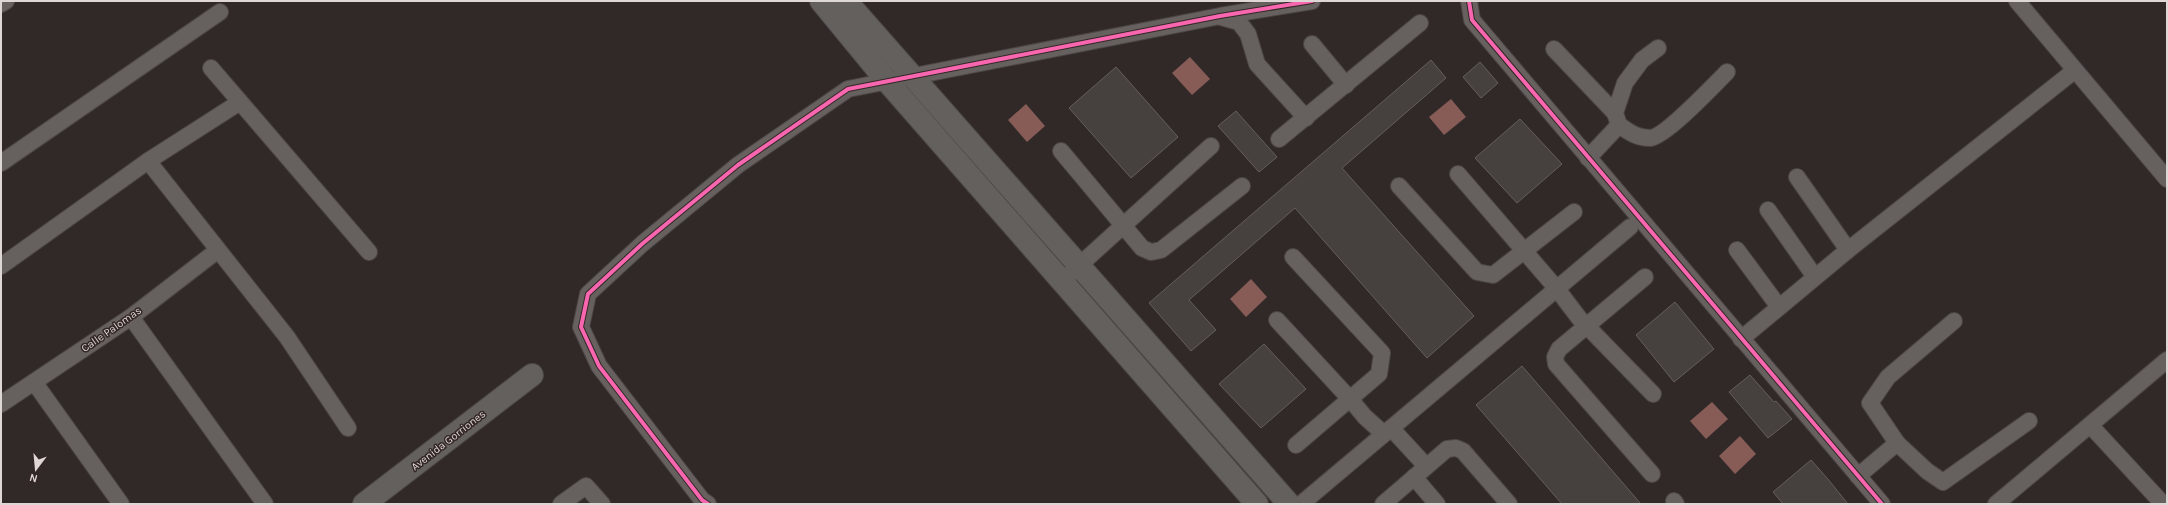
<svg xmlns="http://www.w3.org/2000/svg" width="2168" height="505" font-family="Karla,sans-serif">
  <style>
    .water { fill: #875c57 }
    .building { fill: #46403f; stroke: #645e5d }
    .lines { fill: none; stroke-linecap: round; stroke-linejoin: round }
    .street-casing { stroke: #4c4645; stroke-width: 18 }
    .secondary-casing { stroke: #4c4645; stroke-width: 24 }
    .street { stroke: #66605f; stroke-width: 16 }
    .secondary { stroke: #63605e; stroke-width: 22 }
    .cycleway-casing { stroke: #332725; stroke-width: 6 }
    .cycleway { stroke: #f766af; stroke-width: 4 }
    .labels { text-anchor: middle; stroke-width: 3; stroke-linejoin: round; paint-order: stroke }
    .street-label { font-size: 11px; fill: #dfd7d6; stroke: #332725 }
  </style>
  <rect width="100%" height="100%" fill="#302928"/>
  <g class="water">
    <path d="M1190 57 1210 79 1192 95 1172 73Z"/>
    <path d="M1451 99 1466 117 1444 135 1429 117Z"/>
    <path d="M1026 104 1045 126 1027 142 1008 120Z"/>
    <path d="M1251 279 1267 297 1246 317 1230 299Z"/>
    <path d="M1712 402 1728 419 1706 439 1690 421Z"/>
    <path d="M1740 436 1756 454 1735 474 1719 456Z"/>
  </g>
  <g class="building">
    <path d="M1431 60 1446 78 1342 168 1474 316 1427 358 1295 208 1189 300 1216 330 1191 351 1149 303Z"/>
    <path d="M1480 62 1498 83 1481 98 1463 77Z"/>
    <path d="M1116 67 1178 137 1131 178 1069 108Z"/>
    <path d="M1236 111 1277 157 1259 172 1218 126Z"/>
    <path d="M1520 119 1562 164 1517 203 1475 158Z"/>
    <path d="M1675 302 1714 349 1674 382 1636 335Z"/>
    <path d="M1264 344 1306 389 1261 428 1219 384Z"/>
    <path d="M1522 366 1641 504H1562L1476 405Z"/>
    <path d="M1750 375 1774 402 1776 401 1792 419 1768 438 1729 392Z"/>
    <path d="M1811 460 1827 478 1848 504H1783L1773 492Z"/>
  </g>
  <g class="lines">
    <defs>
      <g id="street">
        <path d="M1469 1 1472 20 1882 504"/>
        <path d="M2017 1 2167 179"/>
        <path d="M1 4 6 1"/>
        <path d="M1221 17 1239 22 1248 34 1257 64 1306 118"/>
        <path d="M1312 44 1346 85"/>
        <path d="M1554 49 1615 113"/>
        <path d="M211 68 369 252"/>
        <path d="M1619 125 1615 113 1625 83 1642 60 1658 48"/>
        <path d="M1279 139 1420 23"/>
        <path d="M1061 151 1142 248 1151 252 1161 250 1242 186"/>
        <path d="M1588 158 1619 125C1629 132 1637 138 1650 138 1665 137 1714 85 1727 72"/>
        <path d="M148 161 287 337 348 428"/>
        <path d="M1 163 220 12"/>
        <path d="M1458 174 1557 289 1579 318 1653 394"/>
        <path d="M1797 177 1848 250"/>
        <path d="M1399 186 1477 272 1493 275 1574 212"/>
        <path d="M1768 210 1815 277"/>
        <path d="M1737 250 1779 307"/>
        <path d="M1293 257 1382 353 1379 374 1296 445"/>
        <path d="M1 266 148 161 240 102"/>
        <path d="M1645 277 1559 349 1555 357 1556 364 1652 474"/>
        <path d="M1062 281 1211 146"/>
        <path d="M131 317 265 504"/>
        <path d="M1277 320 1350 399 1365 417 1384 434"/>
        <path d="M1741 339 1848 250 2074 71"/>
        <path d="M34 382 121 504"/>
        <path d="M1 404 131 317 218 250"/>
        <path d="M2090 425 2163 504"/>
        <path d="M1391 428 1426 466"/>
        <path d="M1897 443 1870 403 1888 377 1954 321"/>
        <path d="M1858 476 1897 443 1927 471 1943 482 2029 421"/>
        <path d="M1414 477 1437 504"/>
        <path d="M1674 501 1676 504"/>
        <path d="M561 504 586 486 602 504"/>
        <path d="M708 504 702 500 599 366 581 327 588 294 642 244 738 165 848 89 1220 16 1312 1"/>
        <path d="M1301 504 1630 227"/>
        <path d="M1383 504 1447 449 1456 448 1463 451 1509 504"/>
        <path d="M1996 504 2167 360"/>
      </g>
      <g id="secondary">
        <path d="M821 1 886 80 1257 504"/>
        <path d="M846 1 1289 504"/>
        <path d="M364 504 532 375"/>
      </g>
    </defs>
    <use href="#street" class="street-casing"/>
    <use href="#secondary" class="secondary-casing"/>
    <use href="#street" class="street"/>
    <use href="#secondary" class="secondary"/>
    <defs>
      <g id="cycleway">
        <path d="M1469 1 1472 20 1882 504"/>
        <path d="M708 504 702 500 599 366 581 327 588 294 642 244 738 165 848 89 1220 16 1312 1"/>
      </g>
    </defs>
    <use href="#cycleway" class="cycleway-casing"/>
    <use href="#cycleway" class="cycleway"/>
  </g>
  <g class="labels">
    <g class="street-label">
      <text transform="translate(111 329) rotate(-35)" y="4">Calle Palomas</text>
      <text transform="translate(448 440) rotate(-38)" y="4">Avenida Gorriones</text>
    </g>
  </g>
  <rect width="2168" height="505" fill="none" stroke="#dfd7d6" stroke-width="4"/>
  <g transform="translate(36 469) rotate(196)" stroke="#332725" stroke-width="3" paint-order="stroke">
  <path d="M0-3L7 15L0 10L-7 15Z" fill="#dfd7d6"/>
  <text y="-6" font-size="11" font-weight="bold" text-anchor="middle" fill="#dfd7d6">N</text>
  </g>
</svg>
